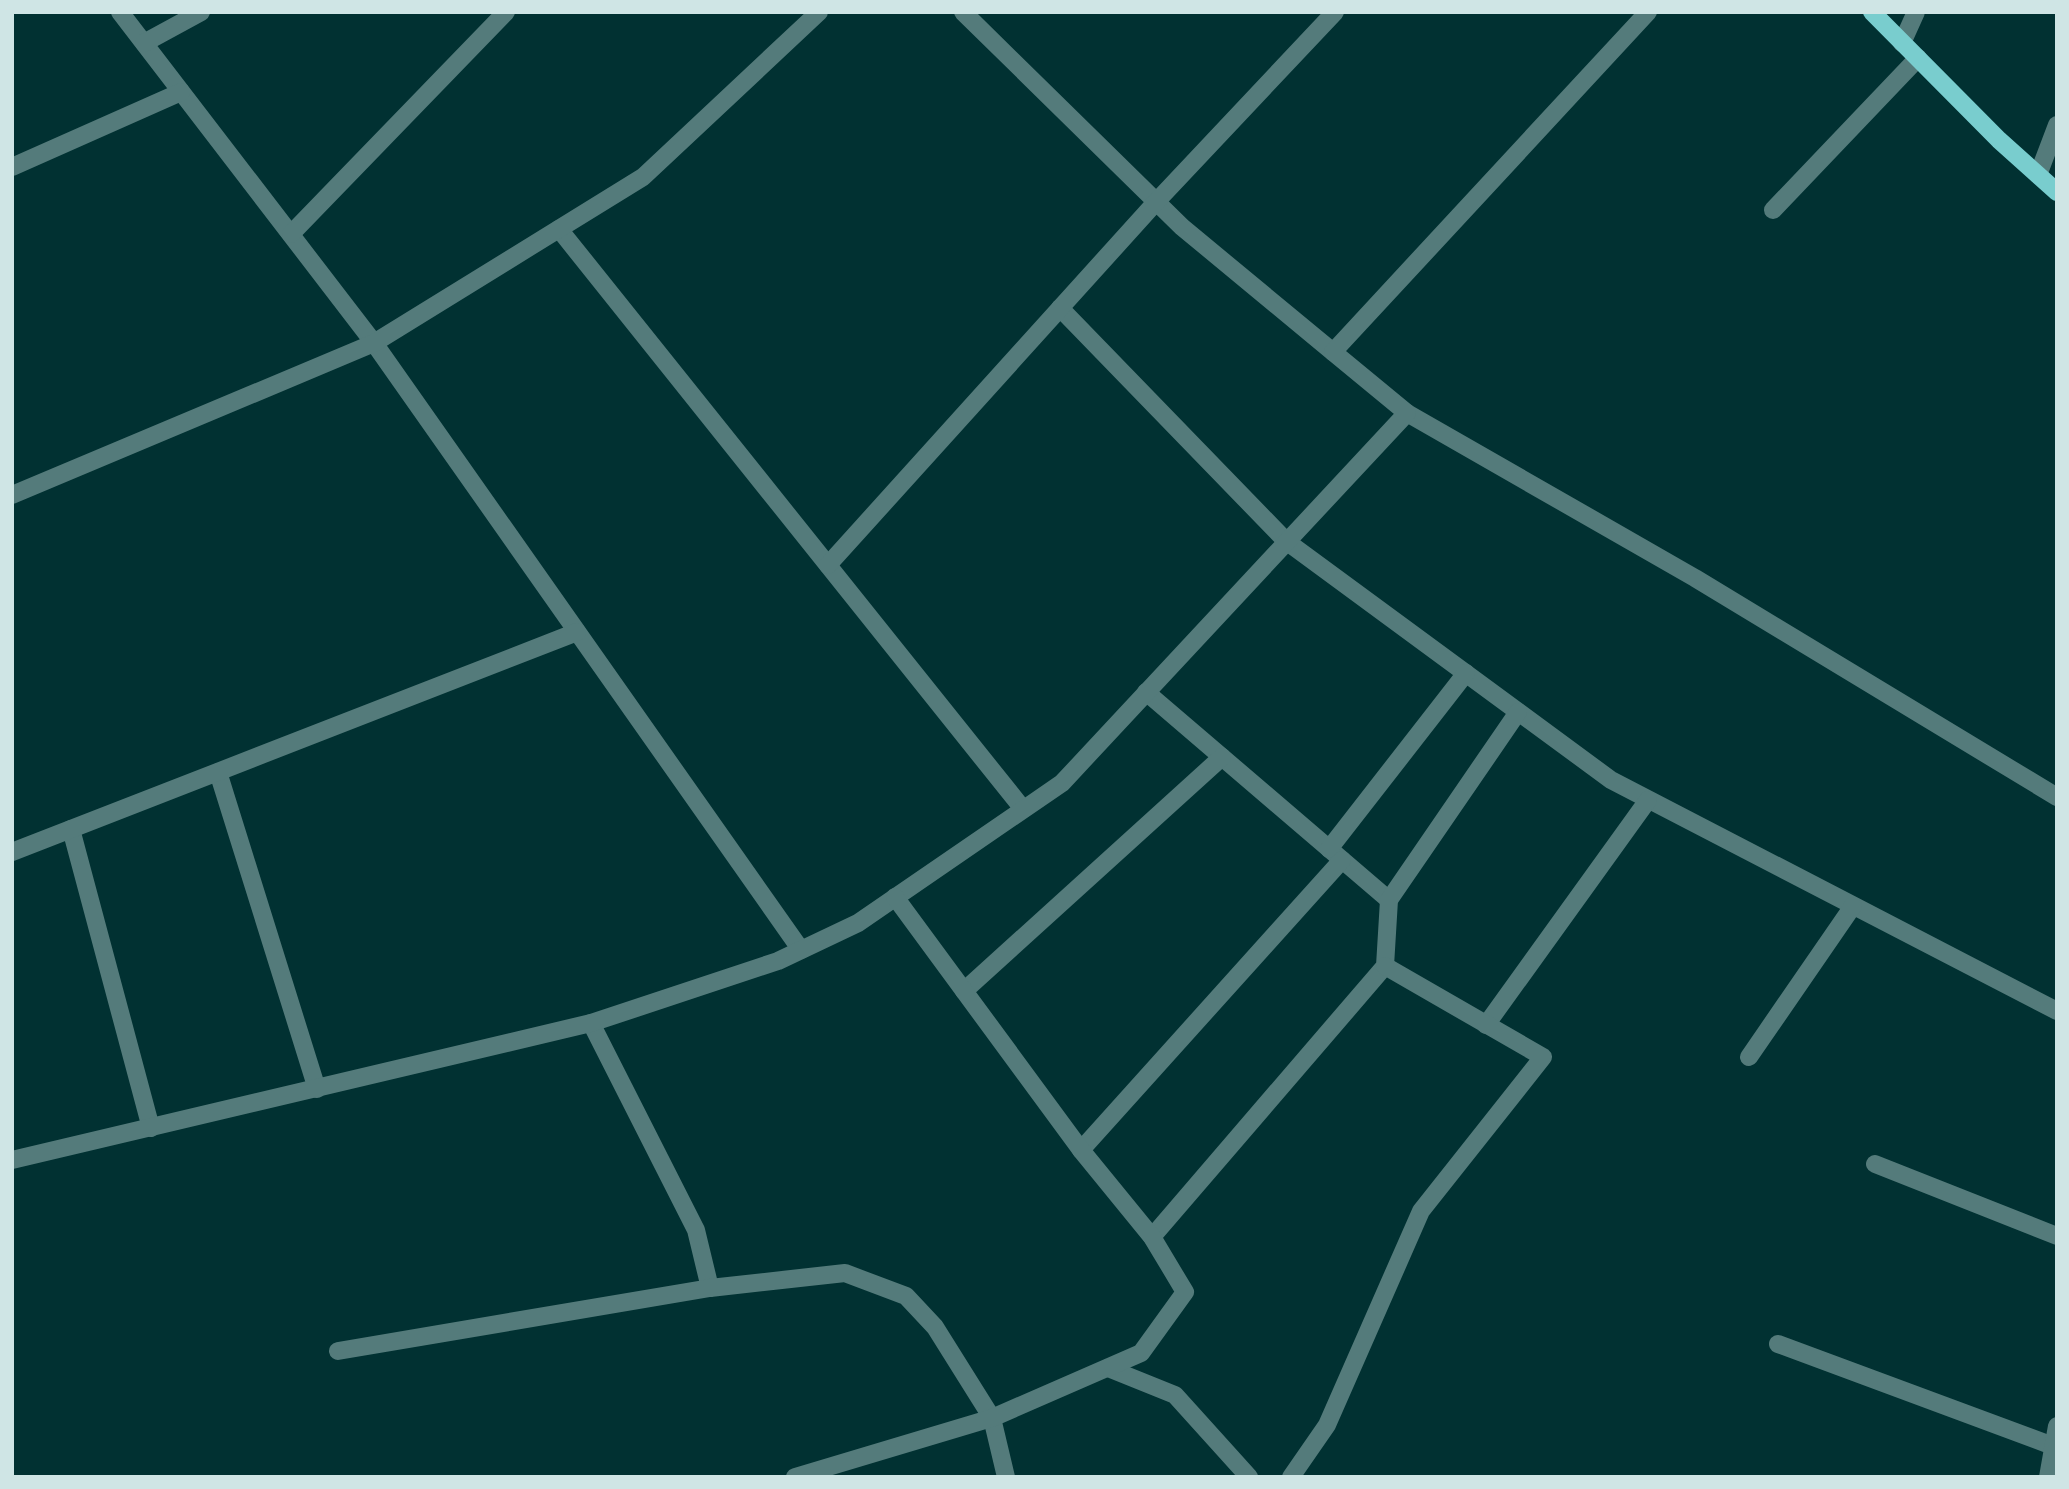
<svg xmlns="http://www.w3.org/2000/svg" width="2069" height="1489" font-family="'Roboto Condensed',sans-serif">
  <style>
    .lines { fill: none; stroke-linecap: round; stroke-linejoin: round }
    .minor { stroke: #547b7b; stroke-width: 18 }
    .major { stroke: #79cdce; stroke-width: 18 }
  </style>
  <rect width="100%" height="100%" fill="#013132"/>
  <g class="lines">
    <g class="minor">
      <path d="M120 12 374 343 801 950"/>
      <path d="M963 12 1182 227 1333 352"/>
      <path d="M144 43 201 12"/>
      <path d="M1902 43 1916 12"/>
      <path d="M12 167 181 92"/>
      <path d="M2038 175 2057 125"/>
      <path d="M1773 210 1918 58"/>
      <path d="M559 229 1023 809"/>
      <path d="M291 234 506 12"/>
      <path d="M1060 308 1286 541 1611 780 2057 1011"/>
      <path d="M1407 413 1695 578 2057 797"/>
      <path d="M12 495 374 343 643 177 819 12"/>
      <path d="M828 565 1156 202 1335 12"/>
      <path d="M1146 692 1389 900"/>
      <path d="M218 772 317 1089"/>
      <path d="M71 829 151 1128"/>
      <path d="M1329 849 1466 673"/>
      <path d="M12 852 577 632"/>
      <path d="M964 991 1222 757"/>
      <path d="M591 1023 696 1230 710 1288"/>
      <path d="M1486 1025 1648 800"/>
      <path d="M1749 1057 1853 906"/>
      <path d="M1081 1150 1342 860"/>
      <path d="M12 1160 591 1023 778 961 858 923 1062 783 1407 413 1333 352 1648 12"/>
      <path d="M1875 1164 2057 1236"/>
      <path d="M1152 1237 1385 966 1389 900 1518 712"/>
      <path d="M1778 1344 2053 1446"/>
      <path d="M338 1351 710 1288 845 1273 906 1296 935 1327 992 1418 1006 1477"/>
      <path d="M1108 1368 1175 1395 1249 1477"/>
      <path d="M795 1477 992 1418 1141 1353 1185 1292 1152 1237 1081 1150 895 897"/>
      <path d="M1291 1477 1327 1425 1421 1211 1543 1057 1385 966"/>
      <path d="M2048 1477 2057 1426"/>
    </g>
    <path class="major" d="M1872 12 1999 140 2057 192"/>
  </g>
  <rect width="2069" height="1489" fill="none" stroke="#cfe5e5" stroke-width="28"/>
</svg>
